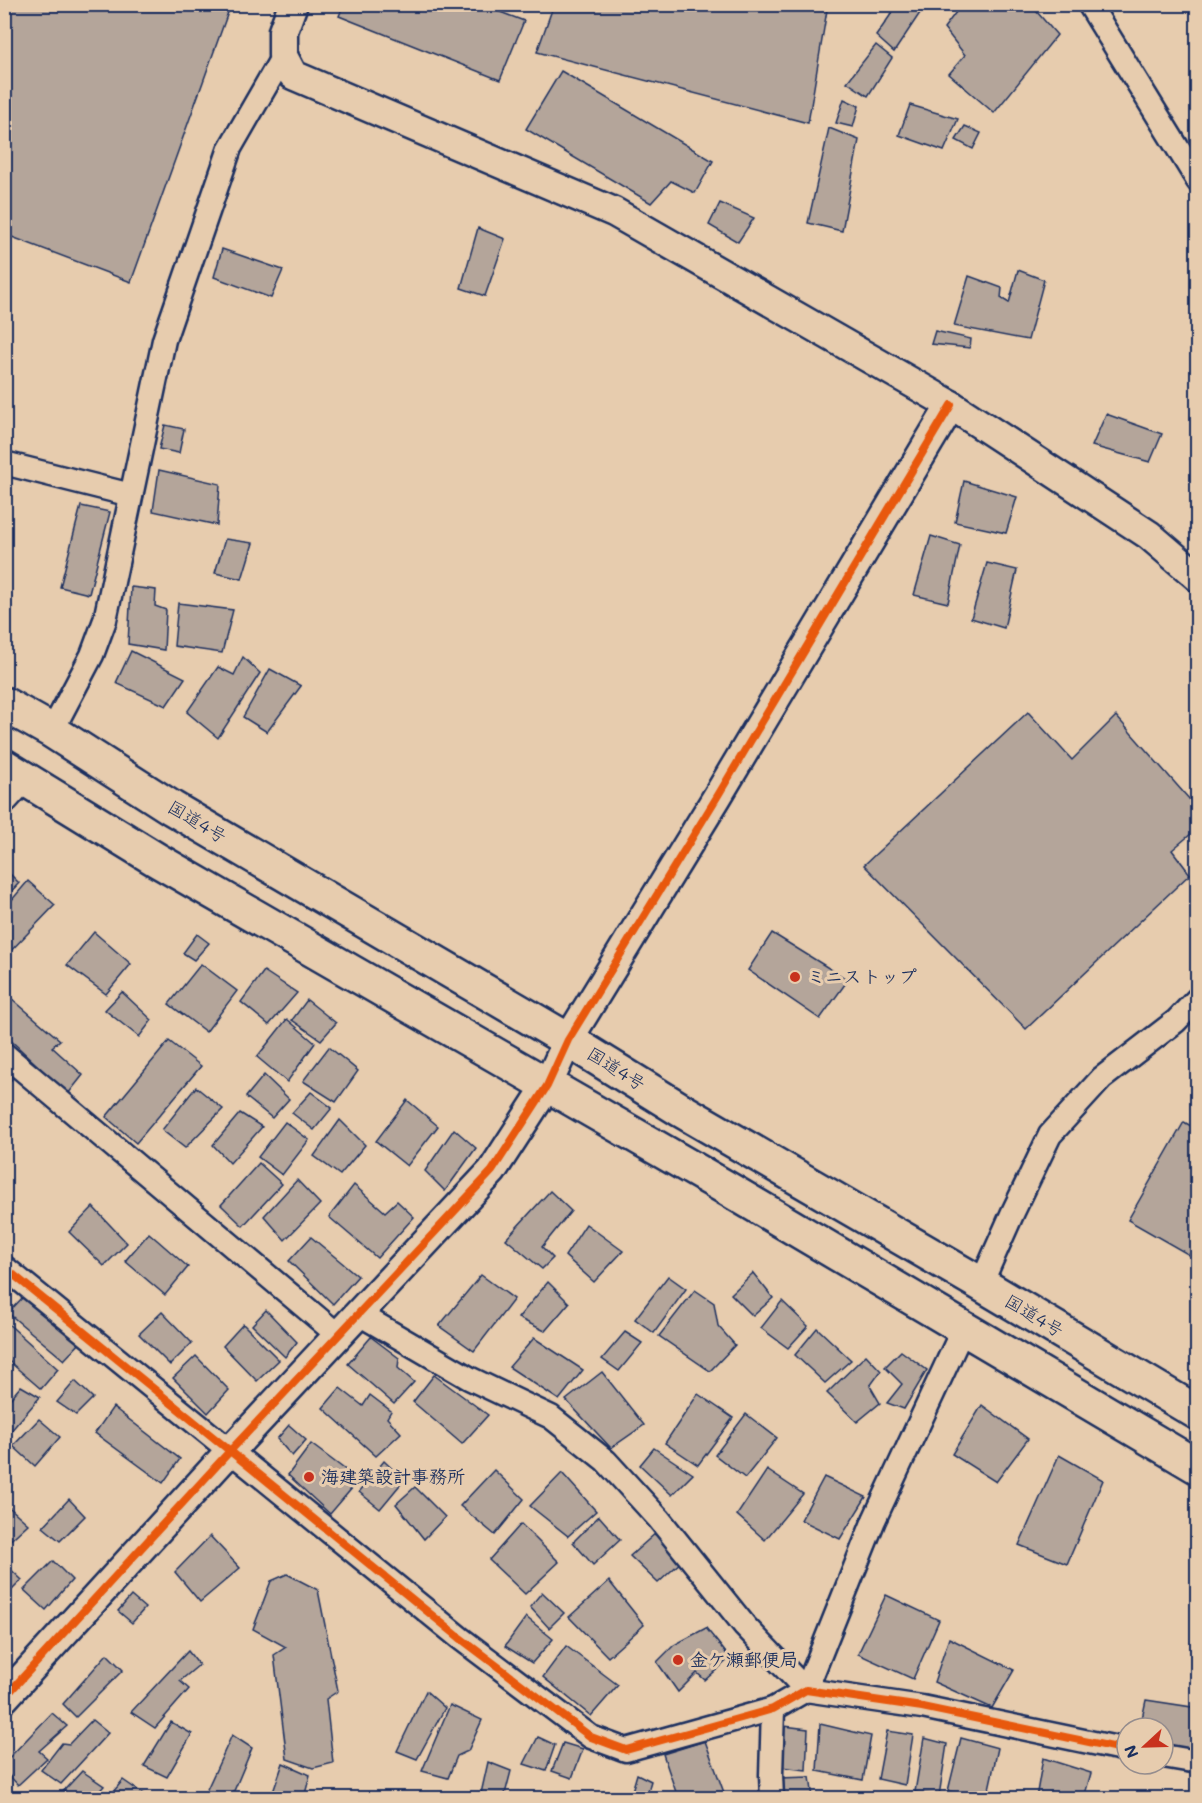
<svg xmlns="http://www.w3.org/2000/svg" width="1202" height="1803" font-family="Mali,'Klee One',sans-serif">
  <style>
    .building { fill: #b4a59a; stroke: #1b2f5e; stroke-width: 1.5 }
    .lines { fill: none; stroke-linecap: round; stroke-linejoin: round }
    .minor-casing { stroke: #1b2f5e; stroke-width: 27 }
    .tertiary-casing { stroke: #1b2f5e; stroke-width: 33 }
    .trunk-casing { stroke: #1b2f5e; stroke-width: 38 }
    .minor { stroke: #e7ccae; stroke-width: 22 }
    .tertiary { stroke: #e7ccae; stroke-width: 28 }
    .trunk { stroke: #e7ccae; stroke-width: 33 }
    .cycleway-casing { stroke: #e7ccae; stroke-width: 11 }
    .cycleway { stroke: #e8590c; stroke-width: 8 }
    .poi-dot { fill: #c8321e; stroke: #e7ccae; stroke-width: 2 }
    .labels { text-anchor: middle; stroke-width: 6; stroke-linejoin: round; paint-order: stroke }
    .street-label { font-size: 18px; fill: #1b2f5e; stroke: #e7ccae }
    .poi-label { font-size: 18px; font-weight: bold; fill: #1b2f5e; stroke: #e7ccae; text-anchor: start }
  </style>
  <rect width="100%" height="100%" fill="#e7ccae"/>
  <filter id="ink" filterUnits="userSpaceOnUse"><feTurbulence type="fractalNoise" baseFrequency=".0167" numOctaves="2"/><feDisplacementMap in="SourceGraphic" scale="12" xChannelSelector="R" yChannelSelector="G"/><feConvolveMatrix kernelMatrix="1 2 1 2 8 2 1 2 1" color-interpolation-filters="sRGB"/></filter>
  <g filter="url(#ink)">
    <g class="building">
      <path d="M4 4H231L131 282 4 234Z"/>
      <path d="M344 4H479L524 21 500 80 339 16Z"/>
      <path d="M554 4H828L808 123 537 52Z"/>
      <path d="M898 4H912L922 10 894 52 876 36Z"/>
      <path d="M962 4H988L994 9 999 4H1030L1057 35 994 113 949 74 965 55 944 28Z"/>
      <path d="M876 45 892 58 868 96 847 82Z"/>
      <path d="M561 71 713 161 695 193 671 181 651 203 526 129Z"/>
      <path d="M844 99 859 106 853 127 836 123Z"/>
      <path d="M910 105 958 119 944 151 899 135Z"/>
      <path d="M965 126 981 133 973 149 956 140Z"/>
      <path d="M829 128 859 140 842 231 808 223Z"/>
      <path d="M720 203 754 218 738 242 709 225Z"/>
      <path d="M478 228 505 239 485 296 461 288Z"/>
      <path d="M222 249 283 270 271 298 214 277Z"/>
      <path d="M1018 270 1044 280 1028 340 954 326 969 276 1002 288 1001 298 1009 303Z"/>
      <path d="M935 331 971 339 970 348 931 344Z"/>
      <path d="M1106 414 1162 434 1150 462 1092 446Z"/>
      <path d="M165 425 184 429 179 453 159 449Z"/>
      <path d="M159 470 220 484 217 525 153 511Z"/>
      <path d="M964 481 1017 497 1006 533 955 522Z"/>
      <path d="M81 506 110 512 89 594 60 587Z"/>
      <path d="M931 536 960 545 948 603 914 595Z"/>
      <path d="M225 539 253 543 242 579 215 573Z"/>
      <path d="M987 563 1017 570 1004 628 971 618Z"/>
      <path d="M131 587 156 590 155 606 166 610 164 650 128 644Z"/>
      <path d="M178 603 233 610 222 653 174 646Z"/>
      <path d="M131 651 185 678 166 706 116 683Z"/>
      <path d="M243 657 260 673 218 738 187 712 218 667 234 675Z"/>
      <path d="M270 669 301 686 267 732 243 717Z"/>
      <path d="M1028 712 1072 760 1116 716 1198 809V828L1172 850 1190 874 1026 1029 864 865Z"/>
      <path d="M4 868 19 883 4 899Z"/>
      <path d="M28 881 55 905 4 958V909Z"/>
      <path d="M94 932 131 964 106 994 67 965Z"/>
      <path d="M772 933 848 980 820 1019 748 970Z"/>
      <path d="M197 934 209 943 194 960 183 953Z"/>
      <path d="M201 964 237 991 206 1032 169 1004Z"/>
      <path d="M264 971 297 993 269 1025 241 1002Z"/>
      <path d="M4 992 60 1040 52 1047 83 1075 68 1094 4 1034Z"/>
      <path d="M122 992 152 1020 139 1037 105 1010Z"/>
      <path d="M307 1000 336 1023 321 1040 292 1020Z"/>
      <path d="M287 1019 315 1043 287 1082 257 1057Z"/>
      <path d="M169 1041 201 1066 136 1143 106 1117Z"/>
      <path d="M329 1047 358 1071 336 1102 303 1081Z"/>
      <path d="M4 1069 13 1078 4 1087Z"/>
      <path d="M264 1075 289 1099 272 1118 246 1097Z"/>
      <path d="M196 1087 223 1109 185 1148 162 1130Z"/>
      <path d="M311 1092 332 1108 314 1130 292 1113Z"/>
      <path d="M407 1100 438 1126 407 1166 376 1141Z"/>
      <path d="M240 1113 262 1127 230 1163 213 1145Z"/>
      <path d="M340 1120 365 1145 340 1175 314 1156Z"/>
      <path d="M285 1122 309 1140 282 1175 258 1157Z"/>
      <path d="M1184 1122 1198 1130V1260L1128 1220Z"/>
      <path d="M454 1129 476 1148 445 1191 425 1171Z"/>
      <path d="M259 1163 282 1184 243 1226 221 1205Z"/>
      <path d="M297 1180 320 1204 285 1240 264 1216Z"/>
      <path d="M354 1185 385 1212 397 1201 414 1217 377 1258 329 1217Z"/>
      <path d="M550 1191 571 1211 542 1247 553 1258 542 1269 506 1239Z"/>
      <path d="M93 1207 127 1243 104 1266 69 1232Z"/>
      <path d="M586 1224 623 1251 594 1282 565 1256Z"/>
      <path d="M149 1233 188 1267 165 1295 125 1261Z"/>
      <path d="M311 1237 358 1276 333 1304 289 1261Z"/>
      <path d="M753 1273 773 1298 753 1316 731 1294Z"/>
      <path d="M481 1275 514 1299 474 1351 439 1326Z"/>
      <path d="M668 1276 686 1289 654 1333 635 1319Z"/>
      <path d="M548 1282 569 1303 545 1331 518 1318Z"/>
      <path d="M695 1290 714 1303 718 1326 735 1345 710 1371 659 1336Z"/>
      <path d="M24 1296 81 1342 64 1360 8 1313Z"/>
      <path d="M782 1301 808 1326 788 1348 761 1328Z"/>
      <path d="M266 1310 297 1342 285 1357 252 1325Z"/>
      <path d="M162 1312 192 1343 170 1365 139 1334Z"/>
      <path d="M4 1320 58 1369 41 1389 4 1357Z"/>
      <path d="M243 1324 279 1360 257 1381 223 1346Z"/>
      <path d="M817 1328 851 1360 825 1383 795 1355Z"/>
      <path d="M625 1332 642 1343 619 1371 602 1359Z"/>
      <path d="M371 1337 399 1358 398 1368 414 1382 394 1404 348 1364Z"/>
      <path d="M534 1338 583 1370 559 1400 509 1367Z"/>
      <path d="M901 1351 927 1370 904 1409 887 1403 902 1384 885 1367Z"/>
      <path d="M866 1355 881 1371 870 1386 880 1403 857 1422 827 1393Z"/>
      <path d="M196 1356 229 1390 208 1413 173 1378Z"/>
      <path d="M602 1372 644 1425 611 1448 566 1400Z"/>
      <path d="M434 1375 488 1415 462 1444 413 1402Z"/>
      <path d="M75 1381 93 1398 76 1415 57 1402Z"/>
      <path d="M21 1386 40 1397 4 1439V1406Z"/>
      <path d="M340 1388 363 1406 370 1395 391 1411 387 1418 401 1433 376 1456 323 1408Z"/>
      <path d="M698 1394 733 1418 698 1465 665 1443Z"/>
      <path d="M982 1405 1028 1439 996 1482 952 1454Z"/>
      <path d="M113 1407 180 1459 163 1483 95 1433Z"/>
      <path d="M746 1414 777 1438 745 1478 715 1455Z"/>
      <path d="M39 1419 60 1437 35 1466 13 1446Z"/>
      <path d="M289 1425 306 1440 292 1456 277 1439Z"/>
      <path d="M311 1444 359 1480 330 1514 288 1475Z"/>
      <path d="M654 1448 693 1474 672 1495 640 1465Z"/>
      <path d="M1059 1455 1103 1480 1067 1564 1019 1545Z"/>
      <path d="M384 1461 404 1480 380 1509 359 1492Z"/>
      <path d="M494 1470 524 1499 495 1535 460 1506Z"/>
      <path d="M767 1470 803 1494 765 1540 737 1515Z"/>
      <path d="M562 1473 596 1511 568 1536 530 1506Z"/>
      <path d="M824 1477 866 1497 840 1539 801 1520Z"/>
      <path d="M415 1487 445 1517 424 1539 396 1504Z"/>
      <path d="M69 1499 85 1516 60 1541 43 1527Z"/>
      <path d="M10 1508 28 1524 4 1546V1513Z"/>
      <path d="M599 1516 620 1540 593 1565 573 1542Z"/>
      <path d="M521 1524 559 1562 525 1594 489 1560Z"/>
      <path d="M657 1532 683 1560 658 1583 630 1556Z"/>
      <path d="M210 1536 240 1568 200 1602 175 1572Z"/>
      <path d="M53 1561 72 1580 46 1610 24 1590Z"/>
      <path d="M4 1563 22 1580 4 1598Z"/>
      <path d="M287 1574 318 1590 338 1691 326 1699 333 1763 313 1768 287 1759 274 1655 286 1647 253 1629 271 1581Z"/>
      <path d="M609 1581 644 1625 608 1657 569 1617Z"/>
      <path d="M542 1592 564 1613 549 1628 530 1607Z"/>
      <path d="M886 1595 939 1620 913 1679 858 1654Z"/>
      <path d="M131 1596 145 1608 132 1623 118 1611Z"/>
      <path d="M526 1617 553 1639 532 1663 505 1646Z"/>
      <path d="M706 1628 730 1658 705 1680 697 1673 678 1692 657 1662 674 1645Z"/>
      <path d="M949 1638 1014 1670 992 1708 934 1682Z"/>
      <path d="M566 1646 618 1685 591 1716 543 1677Z"/>
      <path d="M188 1651 199 1665 180 1681 189 1689 155 1728 131 1712Z"/>
      <path d="M107 1654 123 1670 76 1717 63 1704Z"/>
      <path d="M426 1691 445 1708 417 1759 397 1751Z"/>
      <path d="M1146 1700 1198 1708V1754L1163 1746V1728H1140Z"/>
      <path d="M450 1705 482 1720 468 1751 457 1756 448 1778 422 1771Z"/>
      <path d="M52 1713 67 1726 39 1751 47 1758 18 1785 4 1770V1763Z"/>
      <path d="M92 1720 108 1733 61 1784 41 1770 62 1743 69 1744Z"/>
      <path d="M171 1722 192 1734 167 1777 144 1766Z"/>
      <path d="M820 1724 871 1736 863 1780 817 1771Z"/>
      <path d="M784 1726 808 1729 806 1770 781 1767Z"/>
      <path d="M887 1731 913 1735 905 1785 878 1779Z"/>
      <path d="M232 1735 252 1748 231 1798H203Z"/>
      <path d="M538 1737 555 1745 546 1771 524 1764Z"/>
      <path d="M924 1738 947 1744 939 1796 915 1792Z"/>
      <path d="M961 1738 998 1748 987 1798 948 1791Z"/>
      <path d="M705 1741 726 1798H678L663 1754Z"/>
      <path d="M563 1743 583 1749 572 1778 552 1771Z"/>
      <path d="M1043 1758 1091 1773 1084 1798H1036Z"/>
      <path d="M488 1762 511 1771 504 1798H480Z"/>
      <path d="M283 1763 310 1775 304 1798H271Z"/>
      <path d="M82 1771 104 1786 93 1798H57Z"/>
      <path d="M637 1774 651 1781 646 1798H630Z"/>
      <path d="M810 1777 813 1798H782L779 1778Z"/>
      <path d="M123 1780 149 1798H108Z"/>
    </g>
    <g class="lines">
      <defs>
        <g id="minor">
          <path d="M1089 4 1198 181"/>
          <path d="M4 463 131 495"/>
          <path d="M52 731 92 655 105 620 164 340 230 148 283 56"/>
          <path d="M4 803 26 779"/>
          <path d="M4 1054 338 1335"/>
          <path d="M4 1267 460 1638 591 1737 626 1750 773 1709 806 1690 922 1707 1127 1750"/>
          <path d="M981 1284 1013 1212 1050 1135 1102 1078 1176 1021 1198 998"/>
          <path d="M359 1314 469 1378 551 1417 606 1461 659 1519 745 1626 806 1690"/>
          <path d="M806 1690 874 1520 963 1329"/>
          <path d="M1163 1756 1198 1762"/>
          <path d="M772 1798 771 1775 773 1709"/>
        </g>
        <g id="tertiary">
          <path d="M293 4 283 31V56L293 75 614 212 951 405 1149 535 1198 577"/>
          <path d="M4 1698 230 1451 492 1171 547 1086 568 1040 717 797 951 405"/>
        </g>
        <g id="trunk">
          <path d="M4 704 52 731 172 808 568 1040 681 1110 981 1284 1198 1413"/>
          <path d="M4 766 157 860 723 1186 1198 1467"/>
        </g>
      </defs>
      <use href="#minor" class="minor-casing"/>
      <use href="#tertiary" class="tertiary-casing"/>
      <use href="#trunk" class="trunk-casing"/>
      <use href="#minor" class="minor"/>
      <use href="#tertiary" class="tertiary"/>
      <use href="#trunk" class="trunk"/>
      <defs>
        <g id="cycleway">
          <path d="M4 1267 460 1638 591 1737 626 1750 773 1709 806 1690 922 1707 1127 1750"/>
          <path d="M4 1698 230 1451 492 1171 547 1086 568 1040 717 797 951 405"/>
        </g>
      </defs>
      <use href="#cycleway" class="cycleway-casing"/>
      <use href="#cycleway" class="cycleway"/>
    </g>
  </g>
  <g class="poi-dot">
    <circle cx="795" cy="977" r="6"/>
    <circle cx="309" cy="1477" r="6"/>
    <circle cx="678" cy="1660" r="6"/>
  </g>
  <g class="labels">
    <g class="street-label">
      <text transform="translate(197 822) rotate(31)" y="6">国道4号</text>
      <text transform="translate(616 1069) rotate(32)" y="6">国道4号</text>
      <text transform="translate(1034 1316) rotate(31)" y="6">国道4号</text>
    </g>
    <g class="poi-label">
      <text x="807" y="983">ミニストップ</text>
      <text x="321" y="1483">海建築設計事務所</text>
      <text x="690" y="1666">金ケ瀬郵便局</text>
    </g>
  </g>
  <rect width="1202" height="1803" fill="none" stroke="#e7ccae" stroke-width="24"/>
  <rect x="12" y="12" width="1178" height="1779" fill="none" stroke="#1b2f5e" stroke-width="2" filter="url(#ink)"/>
  <g transform="translate(1145 1746) rotate(248)"><circle r="28" fill="#e7ccae" stroke="#958d8e" stroke-width="1.5"/>
  <path d="M0-4.5L10 22L0 15L-10 22Z" fill="#c8321e"/>
  <text y="-9" font-size="16" font-weight="bold" text-anchor="middle" fill="#1b2f5e">N</text>
  </g>
</svg>
